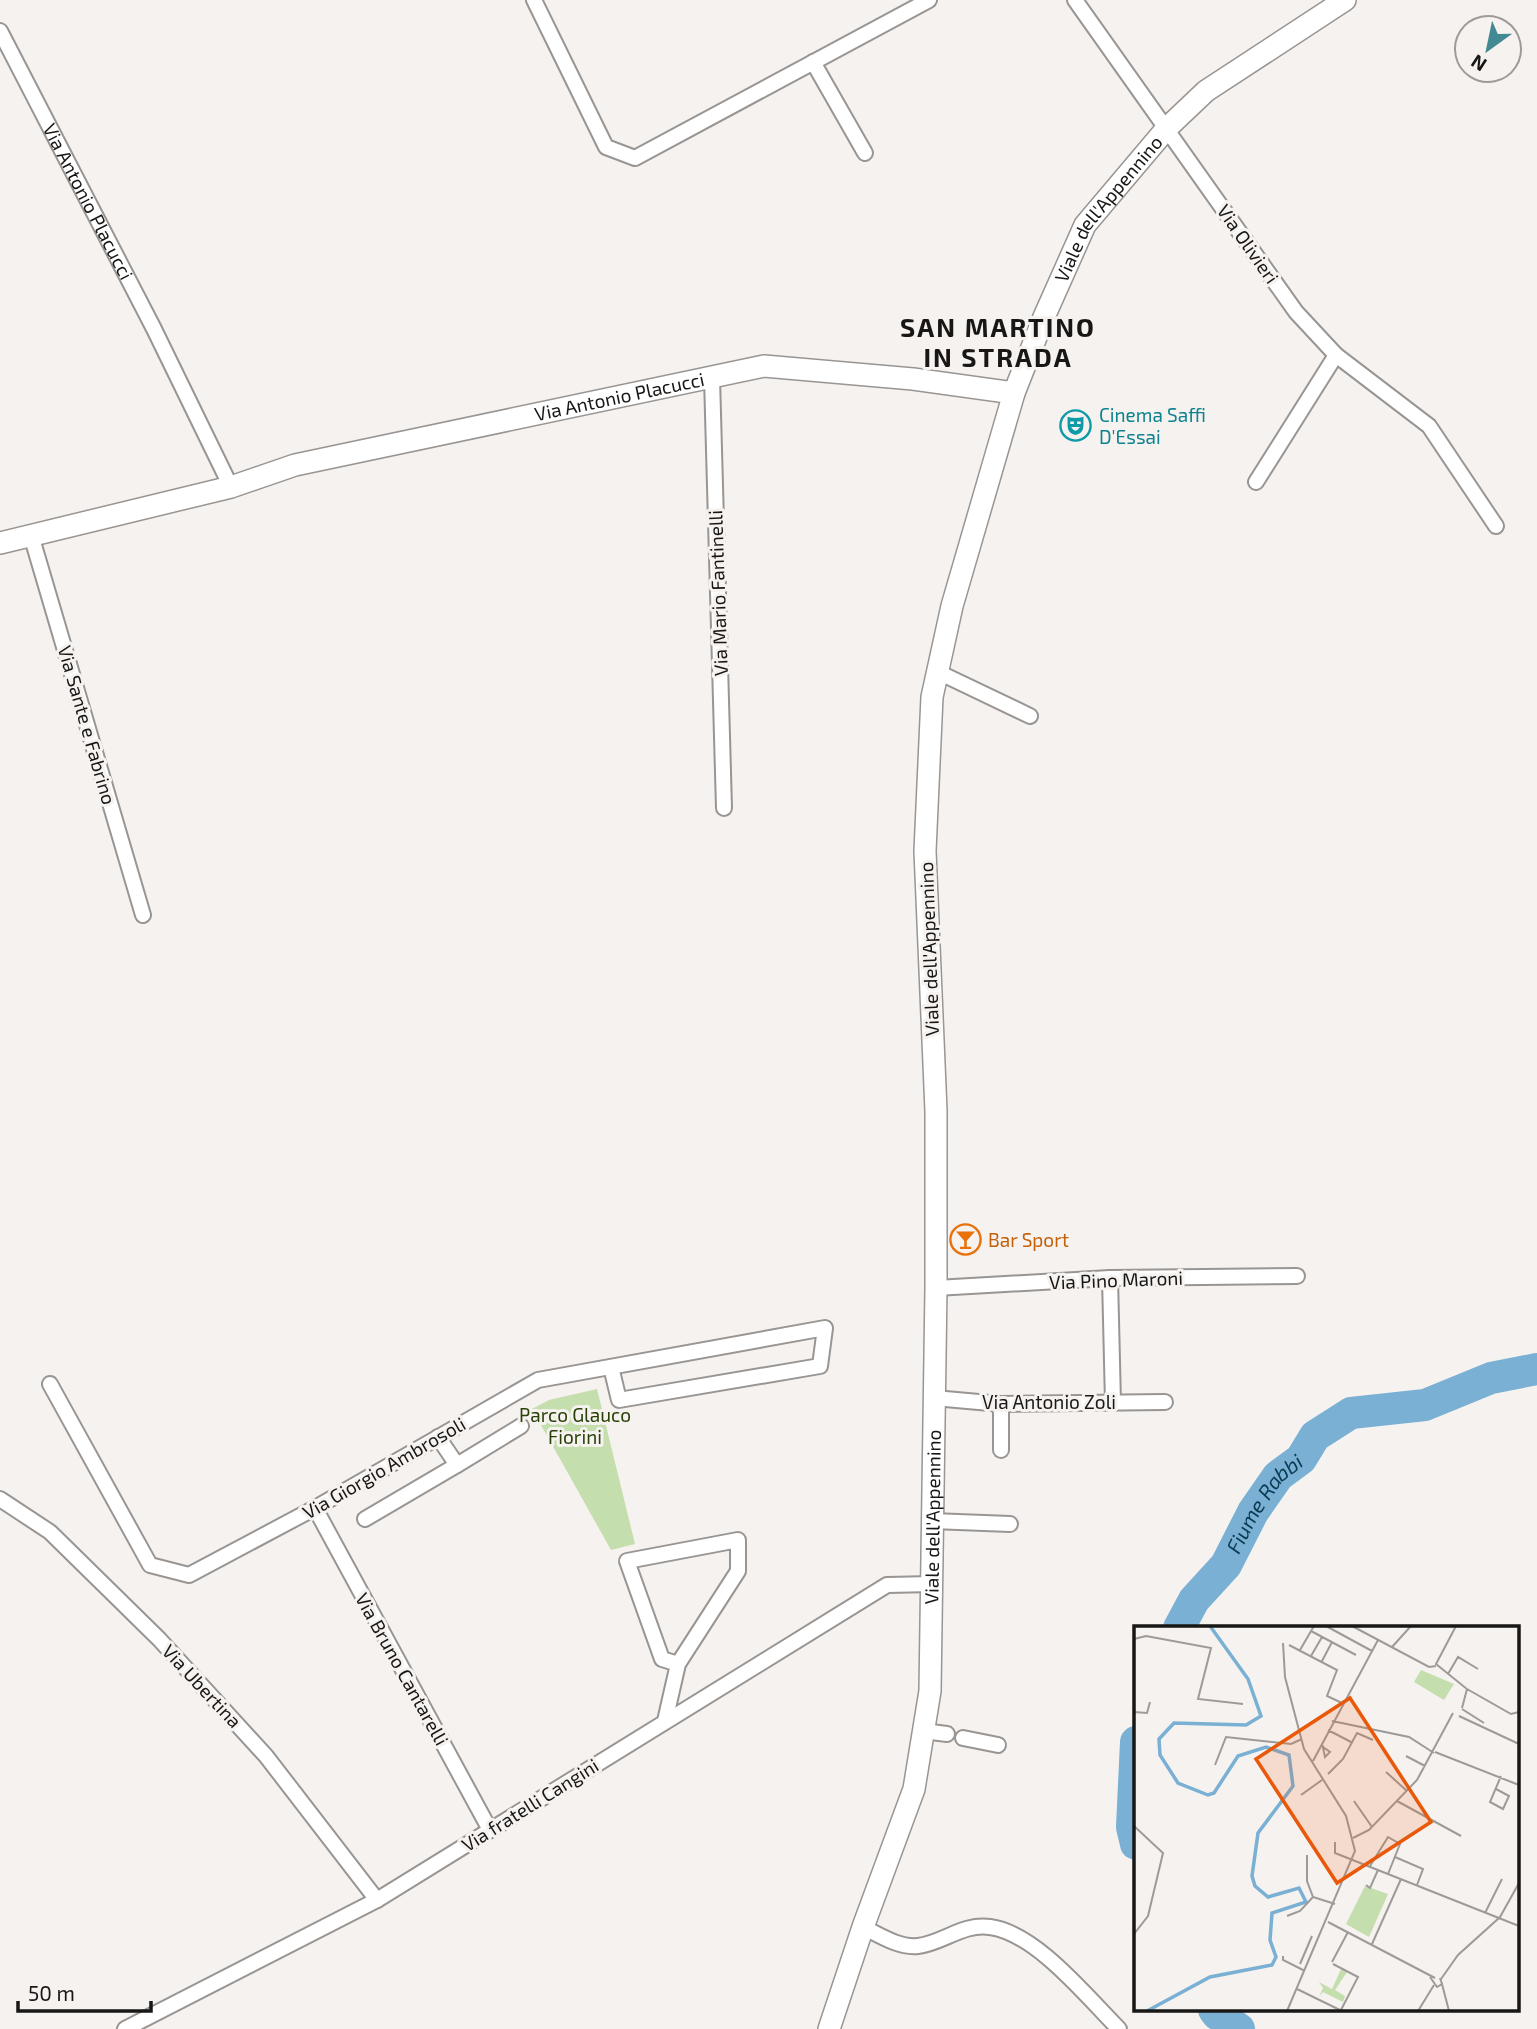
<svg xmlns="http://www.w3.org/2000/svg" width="1537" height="2029" font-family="'Exo 2',sans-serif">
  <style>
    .green { fill: #c4deae }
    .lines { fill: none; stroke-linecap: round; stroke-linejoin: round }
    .river { stroke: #79b0d3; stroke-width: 32 }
    .street-casing { stroke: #989593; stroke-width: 18 }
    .secondary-casing { stroke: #989593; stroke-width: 24 }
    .street { stroke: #fff; stroke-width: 14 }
    .secondary { stroke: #fff; stroke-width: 21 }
    .labels { text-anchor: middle; stroke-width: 6; stroke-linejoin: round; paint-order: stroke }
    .street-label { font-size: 19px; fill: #181716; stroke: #f6f2ef }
    .culture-label { font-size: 19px; fill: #0d838f; stroke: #f6f2ef; text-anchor: start }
    .food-label { font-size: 19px; fill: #c56008; stroke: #f6f2ef; text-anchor: start }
    .park-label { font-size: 19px; fill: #294108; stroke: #f6f2ef }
    .water-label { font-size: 21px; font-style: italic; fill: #0c3a53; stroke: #f6f2ef }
    .district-label { font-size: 26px; font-weight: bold; letter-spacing: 2px; fill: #181716; stroke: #f6f2ef }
    .inset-river { fill: none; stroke: #79b0d3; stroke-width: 3.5 }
    .inset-road { fill: none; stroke: #9d9a98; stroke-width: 2 }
    .view { fill: #e8590c; fill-opacity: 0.15; stroke: #e8590c; stroke-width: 3.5 }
    .inset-edge { fill: none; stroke: #181716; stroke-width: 3.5 }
  </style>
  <rect width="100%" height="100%" fill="#f6f2ef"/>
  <path class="green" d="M597 1389 635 1544 611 1550 532 1409 549 1400Z"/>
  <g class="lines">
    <g class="river">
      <path id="s1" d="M1179 1628 1194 1600 1226 1565 1253 1512 1278 1476 1301 1459 1315 1436 1351 1413 1425 1405 1491 1378 1537 1369"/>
      <path d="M1136 1742 1132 1827 1136 1844"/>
      <path d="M1214 2010 1217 2014 1239 2029"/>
    </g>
    <defs>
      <g id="street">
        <path d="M534 0 606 147 635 158 929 0"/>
        <path d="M1075 0 1296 312 1336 355 1256 482"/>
        <path id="s2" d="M0 31 154 329 231 487"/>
        <path d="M813 62 865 153"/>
        <path d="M1336 355 1429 426 1496 526"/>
        <path d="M712 378 724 808"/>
        <path d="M31 535 143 915"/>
        <path d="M938 672 1030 716"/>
        <path d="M1110 1278 1113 1403"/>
        <path d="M936 1288 1110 1278 1297 1276"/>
        <path d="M50 1384 150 1565 189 1575 315 1508 538 1380 825 1328 820 1366 619 1400 611 1367"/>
        <path d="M934 1398 1001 1404 1165 1402"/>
        <path d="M438 1437 457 1465 521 1426"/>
        <path d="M1001 1450V1404"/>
        <path d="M0 1499 50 1532 159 1639 266 1756 377 1900"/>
        <path d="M315 1508 490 1830"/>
        <path d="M365 1519 457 1465"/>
        <path d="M932 1521 1010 1524"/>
        <path d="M665 1721 678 1664 738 1571V1540L627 1561 662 1659 678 1664"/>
        <path d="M923 1731 947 1734"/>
        <path d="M963 1738 998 1745"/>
        <path d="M863 1927C879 1935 899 1948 918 1946 943 1943 963 1923 990 1927 1036 1933 1087 1997 1119 2029"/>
        <path d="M125 2029 377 1900 887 1585 932 1584"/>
      </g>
      <g id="secondary">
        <path id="s3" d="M0 543 231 487 295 465 764 366 913 379 1014 393"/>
        <path id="s4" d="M829 2029 863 1927 914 1789 930 1691 936 1288V1111L925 851 932 697 952 606 1014 393 1044 317 1085 225 1167 128 1206 91 1345 0"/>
      </g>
    </defs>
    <use href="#street" class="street-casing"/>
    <use href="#secondary" class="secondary-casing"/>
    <use href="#street" class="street"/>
    <use href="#secondary" class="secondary"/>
  </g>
  <defs>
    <symbol id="theatre-ring" viewBox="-11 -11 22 22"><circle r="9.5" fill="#f6f2ef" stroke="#0f9aa8" stroke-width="1.5"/><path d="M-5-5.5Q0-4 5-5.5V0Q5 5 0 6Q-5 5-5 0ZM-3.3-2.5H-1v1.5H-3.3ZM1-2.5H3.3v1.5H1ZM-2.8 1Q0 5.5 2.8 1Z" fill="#0f9aa8"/></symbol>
    <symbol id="bar-ring" viewBox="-11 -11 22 22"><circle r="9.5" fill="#f6f2ef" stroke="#e8710a" stroke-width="1.5"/><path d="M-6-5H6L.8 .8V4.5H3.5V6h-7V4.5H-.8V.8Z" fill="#e8710a"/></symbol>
  </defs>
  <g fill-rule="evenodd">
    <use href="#theatre-ring" x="1058" y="408" width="35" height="35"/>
    <use href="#bar-ring" x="948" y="1222" width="35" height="35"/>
  </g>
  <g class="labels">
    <g class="street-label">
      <text dy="7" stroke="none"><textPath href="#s2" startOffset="192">Via Antonio Placucci</textPath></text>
      <text dy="7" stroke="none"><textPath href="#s4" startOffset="1872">Viale dell'Appennino</textPath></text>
      <text transform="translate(1248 244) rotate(55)" y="7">Via Olivieri</text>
      <text dy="7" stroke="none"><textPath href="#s3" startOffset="637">Via Antonio Placucci</textPath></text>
      <text transform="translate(718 593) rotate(-92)" y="7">Via Mario Fantinelli</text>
      <text transform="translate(87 725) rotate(74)" y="7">Via Sante e Fabrino</text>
      <text transform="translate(929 949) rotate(-92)" y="7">Viale dell'Appennino</text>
      <text transform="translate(1116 1280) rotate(-2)" y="7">Via Pino Maroni</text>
      <text x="1049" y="1409">Via Antonio Zoli</text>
      <text transform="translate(384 1468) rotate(-30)" y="7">Via Giorgio Ambrosoli</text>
      <text dy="7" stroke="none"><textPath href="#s4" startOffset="528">Viale dell'Appennino</textPath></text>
      <text transform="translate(402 1669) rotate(61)" y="7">Via Bruno Cantarelli</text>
      <text transform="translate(202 1686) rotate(47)" y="7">Via Ubertina</text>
      <text transform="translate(530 1805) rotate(-32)" y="7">Via fratelli Cangini</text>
    </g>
    <g class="culture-label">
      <text x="1099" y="422">Cinema Saffi<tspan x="1099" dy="22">D'Essai</tspan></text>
    </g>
    <g class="food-label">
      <text x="988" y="1247">Bar Sport</text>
    </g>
    <g class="park-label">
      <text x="575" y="1422">Parco Glauco<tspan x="575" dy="22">Fiorini</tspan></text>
    </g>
    <g class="water-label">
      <text dy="7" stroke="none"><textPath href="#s1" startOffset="152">Fiume Rabbi</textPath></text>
    </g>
    <g class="district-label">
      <text x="998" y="337">SAN MARTINO<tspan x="998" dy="30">IN STRADA</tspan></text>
    </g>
  </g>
  <g transform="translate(1134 1626)">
    <rect width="385" height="385" fill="#f6f2ef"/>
    <path d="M287 44 320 58 310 74 280 56ZM231 260 254 268 235 311 212 298ZM207 343 213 346 201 364 211 370 209 376 189 366 185 371 189 362 185 356 198 363Z" fill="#c4deae"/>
    <path class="inset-river" d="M13 385 76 351 138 339 142 331 136 314 138 287 172 276 165 262 134 271 121 260 118 250 124 207 159 160 155 129 132 121 104 130 80 167 74 169 44 157 26 129 25 113 40 97 112 99 127 90 114 53 76 0"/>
    <path class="inset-road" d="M192 0 238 25M218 0 295 41 302 40M322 0 302 38 333 63 328 82M177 5 222 29M0 13 12 10 77 22 64 73 109 78M149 17 151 51 170 123 212 190 221 225 153 385M155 19 203 44 193 70 208 77M258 21 277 0M166 24 180 0M177 30 188 11M188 35 198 16M314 48 324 31 344 43M333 63 377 88 385 86M328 83 350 97M0 86 13 87 16 76M325 90 385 118M198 95 275 111 300 127M194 104 217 116M188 117 191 131 196 126 189 121M301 126 385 159M272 130 291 140M179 135 244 14M81 139 92 111 157 118 168 113M252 146 273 165M194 148 209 133 223 107 239 114M362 163 375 170 369 183 356 176 367 150M167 169 188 154M220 175 238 201M263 175 327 210M0 200 29 227 14 290 0 308M219 212 235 204 283 154 319 87M201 216V227L385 300M173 229V255L179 271 201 278M261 231 289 243 283 259M236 240 254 211 266 218 254 248M232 259 236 262 244 244M351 287 368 253M153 290 166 285 179 271M194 296 301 352M238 318 267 253M149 330V334L171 345M198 336 214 306M166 338 178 310M199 338 224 351 207 384M296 351 303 361 308 358 306 352M307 353 324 329 366 291 385 257M308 358 315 385M163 363 208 385M284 385 300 359"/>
    <path class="view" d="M216 72 297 196 203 257 122 133Z"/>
    <rect width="385" height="385" class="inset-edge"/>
  </g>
  <g transform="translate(1488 49) rotate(213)"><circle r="33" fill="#f6f2ef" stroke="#9d9a98" stroke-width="2"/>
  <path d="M0-5L12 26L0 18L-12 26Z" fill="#438993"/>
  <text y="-10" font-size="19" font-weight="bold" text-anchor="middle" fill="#181716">N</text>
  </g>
  <path d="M18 2001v10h133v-10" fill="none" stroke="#181716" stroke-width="3.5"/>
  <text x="28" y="2001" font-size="21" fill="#181716" stroke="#f6f2ef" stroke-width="5" paint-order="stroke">50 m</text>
</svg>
